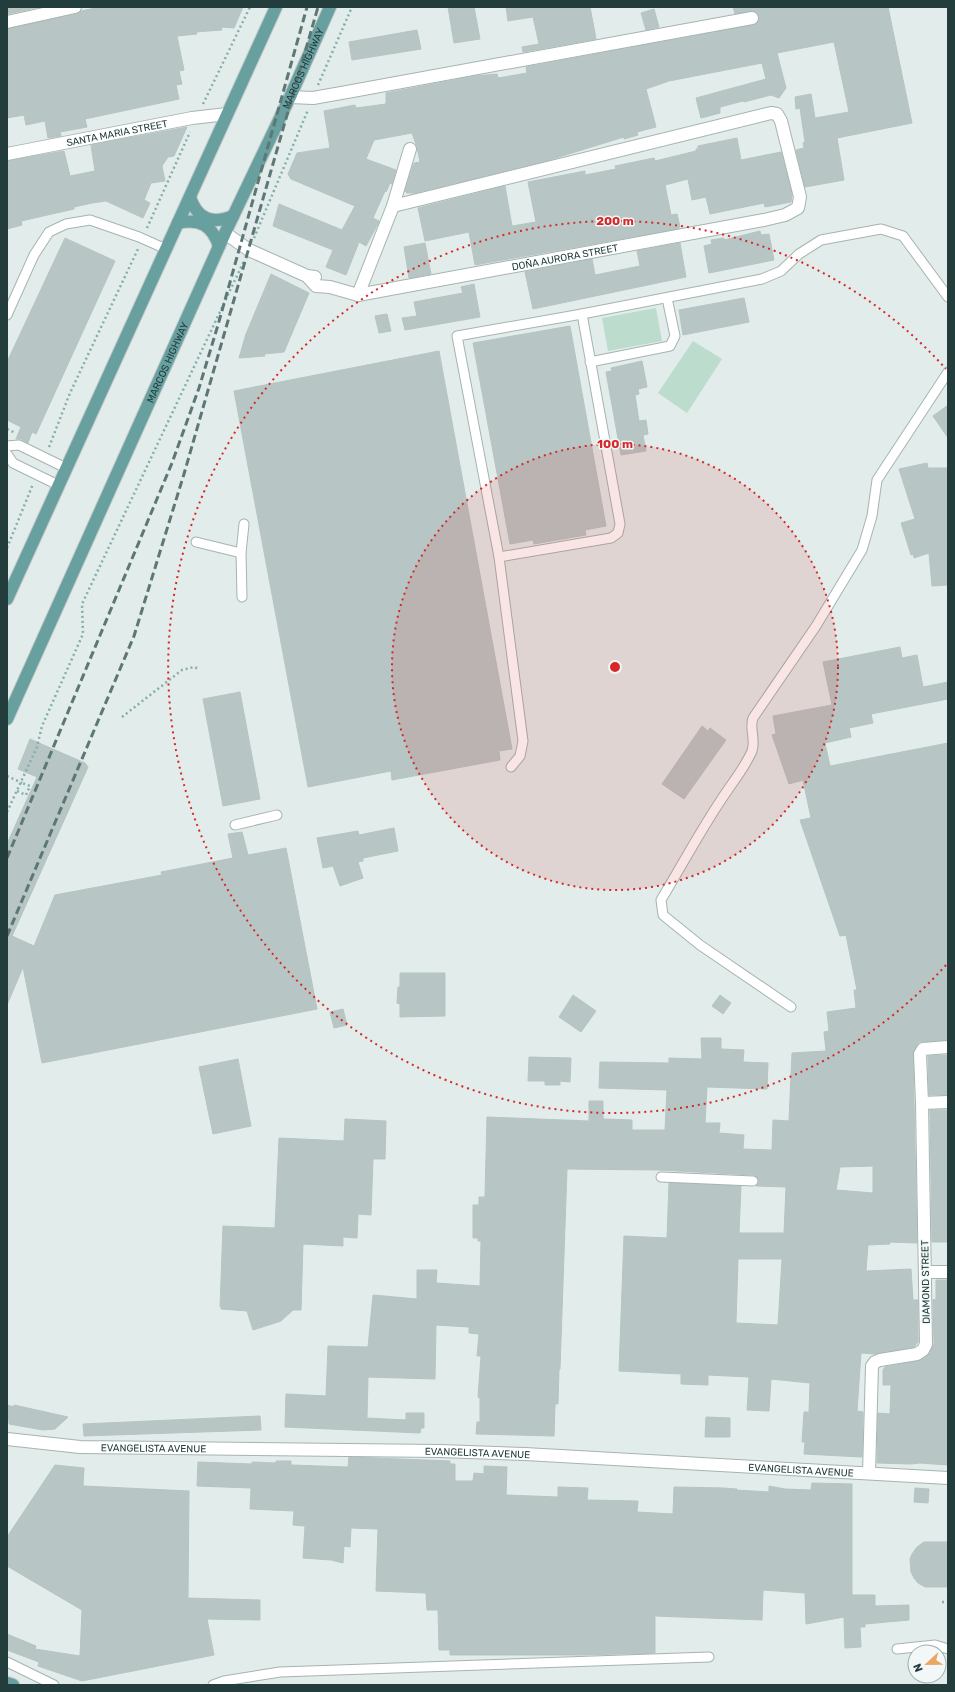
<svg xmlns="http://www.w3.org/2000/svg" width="955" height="1692" font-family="Rubik,sans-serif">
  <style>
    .green { fill: #bcdccd }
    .building { fill: #b7c6c4; stroke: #b5c5c2; fill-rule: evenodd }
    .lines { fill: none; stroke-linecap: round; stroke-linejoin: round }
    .service-casing { stroke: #a5b4b2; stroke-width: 11 }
    .minor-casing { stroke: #a5b4b2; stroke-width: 14 }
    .tertiary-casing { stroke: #a5b4b2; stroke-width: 14 }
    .primary-casing { stroke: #c1c8c8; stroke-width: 14 }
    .path { stroke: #84aeac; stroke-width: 2.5; stroke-dasharray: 2 3; stroke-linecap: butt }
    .service { stroke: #fff; stroke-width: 9 }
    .minor { stroke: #fff; stroke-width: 12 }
    .tertiary { stroke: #fff; stroke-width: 12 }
    .primary { stroke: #689f9f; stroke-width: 12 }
    .rail { stroke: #5d7777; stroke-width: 3; stroke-dasharray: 8 4; stroke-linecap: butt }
    .path-bridge { stroke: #84aeac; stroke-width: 2.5; stroke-dasharray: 2 3; stroke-linecap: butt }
    .ring { fill: none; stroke: #d62828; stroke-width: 2; stroke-dasharray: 2 4 }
    .labels { text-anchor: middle; stroke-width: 3; stroke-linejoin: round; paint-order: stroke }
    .street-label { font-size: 10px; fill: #233c3c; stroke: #f2f8f7 }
    .centre { fill: #d62828; stroke: #f2f8f7; stroke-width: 2 }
    .ring-label { font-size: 12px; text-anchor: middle; font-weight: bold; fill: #d62828; stroke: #f2f8f7; stroke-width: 3; stroke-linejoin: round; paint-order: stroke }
  </style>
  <rect width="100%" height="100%" fill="#e2ecea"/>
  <g class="green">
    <path d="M656 308 662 341 608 351 602 318Z"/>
    <path d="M693 341 722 359 687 413 658 393Z"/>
  </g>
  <g class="building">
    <path d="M7 7H40L7 14Z"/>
    <path d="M101 7H243L234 28 221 27 222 30 196 32 197 34 177 36 184 70 179 71 182 84 176 85 179 99 85 119 87 127 60 132 61 136 48 138 45 121 26 125 24 115 7 118V29L77 14 81 11Z"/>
    <path d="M448 7H474L480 39 454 43Z"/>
    <path d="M506 7H590L596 39 523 52 522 47 539 44 533 17 508 21Z"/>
    <path d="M733 7H888L912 123 837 138 844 180 805 187 796 150 804 148 803 143 805 142 800 108 796 109 795 97 811 94 815 118 849 112 834 42 777 53 786 88 779 98 771 95 744 102 743 101 720 107V113L701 118 696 98 766 79 762 63 669 81 646 89 656 127 637 132 638 135 624 139V137L546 161 415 193H407L405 191 414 163 420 162 417 147 412 133 374 140 366 159 396 170 392 184 390 183 386 192 385 191 373 218 379 221V222L366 246 359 242 346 275 326 267 333 250 273 226 279 204 342 230 355 206 291 179 288 174 297 153 330 148 324 111 355 105 356 108 386 104V93L475 76 497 74 498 78 527 73 526 67 753 25 759 21V16L755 11 735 14Z"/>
    <path d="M654 9 659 27 646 30 641 13Z"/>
    <path d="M417 30 421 49 352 60 349 42Z"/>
    <path d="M187 127 174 156 168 157 162 166 165 181 151 183 144 200 150 203 143 218 106 201 92 203 74 207V209L21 221 22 225 7 229V161L64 151 70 176 95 171 91 145Z"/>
    <path d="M737 138 741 160 781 152 792 194 791 202 765 207 764 203 710 214 706 197 692 200 688 179 665 185 671 215 677 214 680 227 677 229 475 265 469 232 425 241 418 208 505 186 512 226 536 222 528 182 585 171V175L616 169 615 166 654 158 655 161 696 151V149H698V146Z"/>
    <path d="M760 231 761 235 769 234 774 260 709 273 704 246 712 244 711 240 724 238V240Z"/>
    <path d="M65 238 115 261 36 434 32 432 28 443 21 439H16L21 427 7 420V362Z"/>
    <path d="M425 243 431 274 409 278 404 247Z"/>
    <path d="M680 243 686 277 533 309 525 272 592 259 595 275 640 266 637 251Z"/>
    <path d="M271 274 309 293 284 352 264 354 265 356 239 358 246 334Z"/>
    <path d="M474 284 480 317 405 330 402 318 417 316 414 302 463 293 461 287Z"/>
    <path d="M744 298 749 322 683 335 679 310Z"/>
    <path d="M387 314 391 331 379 333 375 316Z"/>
    <path d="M570 326 606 526 585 530 586 535 534 544 533 540 510 544 473 343Z"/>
    <path d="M439 351 512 749 499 751 500 760 392 780 391 771 308 787 234 391Z"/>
    <path d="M642 361 647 387 638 389 639 394 635 395 639 421 646 420 648 434 643 435 646 451 621 455 606 372 612 371 611 368Z"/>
    <path d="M948 405V438L933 416Z"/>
    <path d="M927 463 928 468H948V585L932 586 929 553 914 558 913 554 911 555 901 523 915 519 899 469Z"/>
    <path d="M900 647 902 658 917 655 923 687 948 682V699L871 714 873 723 849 728 851 737 825 743 830 766 948 743V1040L919 1042 913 1054 917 1243 890 1242V1244L868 1245 866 1271 911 1269 913 1300H918V1342L914 1347 875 1354 861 1353 857 1411 863 1412 862 1457 804 1454 805 1442H802L804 1412H809L810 1383 771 1379 769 1411 747 1410 749 1377 708 1375V1385L681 1384V1374L619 1371 624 1236 667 1238 669 1183 741 1186 739 1233H784L786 1187 756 1186 759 1182 758 1179 753 1175 659 1170 567 1169 560 1369H559L558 1404H555L554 1436 476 1434 477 1422H480V1398L478 1397 481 1356H477L479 1334 469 1333V1327L436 1325 435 1379 368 1377 367 1418 406 1420V1413H424V1428H421L420 1433 285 1427 286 1394 326 1396 328 1346 368 1347 373 1295 417 1299V1270H437L436 1283 480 1286 481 1241H478V1238H473V1205H479V1197H485L487 1117 589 1121V1101H603V1119L632 1120V1130H665L667 1090 599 1088 600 1062 669 1063V1058L702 1059 701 1038H721V1049L744 1050 743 1062 768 1063 767 1089 707 1087 705 1123H720L719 1133 744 1135 743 1149 772 1150 773 1120 789 1121 792 1053 826 1051 824 1032 829 1031 827 1012 856 1008 854 990H857L846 935 840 936 800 820 811 818 803 780 789 784 772 735 776 734 773 716 832 705 823 662ZM873 1166V1193L836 1190 840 1167ZM738 1259H782L778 1325 736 1323Z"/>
    <path d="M240 692 260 799 223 806 203 699Z"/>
    <path d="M702 726 708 731 710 728 726 740 684 799 662 784Z"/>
    <path d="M30 739 85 763 88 767 12 936 34 946 55 895 162 875 161 872 233 858 228 834 242 832 248 855 286 848 317 1009 42 1063 23 967 7 1005V844L37 777 18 769Z"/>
    <path d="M394 828 398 851 363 858V861L358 862 363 878 340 886 333 866 323 868 317 838 358 831 359 835Z"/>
    <path d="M400 973H445V1016L400 1017V1004L397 1003 398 987H400Z"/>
    <path d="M573 995 596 1011 581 1032 559 1017Z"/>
    <path d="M720 995 731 1003 723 1014 712 1006Z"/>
    <path d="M343 1009 347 1025 334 1028 330 1012Z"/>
    <path d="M948 1055V1095H929L928 1056Z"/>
    <path d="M529 1057 571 1058 570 1082 560 1081V1085H545V1081H528Z"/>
    <path d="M238 1059 251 1126 213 1134 199 1067Z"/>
    <path d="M930 1110H948V1242H932Z"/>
    <path d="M345 1119 386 1121 385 1159H373L371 1215 358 1214 357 1238 343 1237V1246L303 1244 301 1310H293L281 1321 253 1330 247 1311 221 1309V1306L220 1307 223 1226 275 1228 279 1138 344 1141Z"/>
    <path d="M936 1280H948V1465L920 1463 911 1464 877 1463 878 1413 890 1414 891 1385H883V1370L885 1367 919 1361 930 1353 934 1344 933 1300 936 1299Z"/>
    <path d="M7 1405 14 1407V1405L68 1417 55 1429 43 1430 9 1424V1420H7Z"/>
    <path d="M260 1416 261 1430 84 1436 83 1424Z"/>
    <path d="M706 1417 730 1418V1437H705Z"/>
    <path d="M349 1457 450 1461V1464H455V1481H473L474 1473 484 1474V1466L507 1467 506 1495 558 1497V1487L588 1488 587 1500 638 1501 637 1512 673 1514 674 1487 724 1488 737 1489 736 1490 769 1492V1486L785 1489 811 1490 812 1483 852 1484V1595H875V1606L909 1605V1620L865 1624V1627H860L861 1647 845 1648 844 1617 806 1624 805 1593 763 1590 762 1620 655 1616V1653L581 1655H450V1650H439L438 1610H427L426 1593 376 1591 378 1529 351 1528 350 1547 344 1546 343 1563 331 1560 303 1558 305 1526 293 1525 294 1511 250 1509 251 1488 197 1486 198 1462 252 1464V1462L276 1463V1461H291V1465L348 1467Z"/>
    <path d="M55 1465 84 1468 83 1486 189 1491 188 1598 260 1600V1620L207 1619 214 1655 82 1681 38 1666 39 1662 7 1650V1634L36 1646 35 1649 80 1656 82 1610 7 1566V1537Z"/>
    <path d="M915 1488 929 1489 928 1503 914 1502Z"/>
    <path d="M924 1542H948V1587H925L918 1583 914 1578 911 1572 910 1559 912 1554 917 1547Z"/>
  </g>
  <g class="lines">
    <defs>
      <g id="service">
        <path d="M7 315 34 255 49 232 66 224 90 220 139 237 166 249"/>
        <path d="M590 362 670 346 675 336 667 298"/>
        <path d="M7 446 19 445 66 468"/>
        <path d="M7 454 13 463 58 485"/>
        <path d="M196 542 241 553"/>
        <path d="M499 557 611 538 618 533 620 524 582 314"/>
        <path d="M242 597 241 553 244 524"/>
        <path d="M511 767 520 756 523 741 499 557 457 336 582 314 762 279 781 271 799 254 821 240 881 229 903 236 948 297"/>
        <path d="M235 825 277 815"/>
        <path d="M791 1007 700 945 663 915 661 900C681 867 699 833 721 800 732 783 744 769 752 751 756 739 749 728 753 718L816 626 862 550 872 516 877 480 948 372"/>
        <path d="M661 1177 753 1181"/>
        <path d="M897 1649 935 1645 948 1649"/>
        <path d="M7 1662 54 1685"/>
        <path d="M213 1685 224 1681 280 1672 709 1657"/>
      </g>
      <g id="minor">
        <path d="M7 22 75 7"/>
        <path d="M290 97 313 98 347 92 752 18"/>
        <path id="s1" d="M7 154 192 118 227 114"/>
        <path d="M225 233 249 250 307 276 315 277"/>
        <path id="s2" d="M307 276 316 286 330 287 358 295 764 220 785 215 798 208 800 197 781 121 777 114 771 113 393 206"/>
        <path d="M358 295 393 206 410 149"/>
        <path d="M922 1103 948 1102"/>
        <path d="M926 1272H948"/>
        <path d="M869 1473 872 1366 875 1362 880 1360 917 1354 923 1350 926 1344 922 1103 920 1054 923 1049 948 1047"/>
      </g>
      <g id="tertiary">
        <path id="s3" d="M7 1439 80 1447 440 1451 525 1454 948 1478"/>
      </g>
      <g id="primary">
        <path d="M190 197C197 219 212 225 233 216"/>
        <path d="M178 223C199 218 212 225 219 246"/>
        <path d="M7 599 276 7"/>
        <path id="s4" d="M7 719 225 233 290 97 330 7"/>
        <path d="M7 1683 13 1685"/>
      </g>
    </defs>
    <use href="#service" class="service-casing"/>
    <use href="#minor" class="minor-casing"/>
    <use href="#tertiary" class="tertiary-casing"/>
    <use href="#primary" class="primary-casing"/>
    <g class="path">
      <path d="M318 85 352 7"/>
      <path d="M203 104 250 7"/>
      <path d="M147 228 190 132"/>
      <path d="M254 238 308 110"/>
      <path d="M7 429 16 433"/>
      <path d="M49 447 70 393 138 249"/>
      <path d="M7 548 33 484"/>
      <path d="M122 717 182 670 194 667 199 669"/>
      <path d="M17 791 26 795 30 786 22 783"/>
      <path d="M7 812 37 747 42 726 83 634 82 604 244 261"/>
      <path d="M942 1602H948"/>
    </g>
    <use href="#service" class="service"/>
    <use href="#minor" class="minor"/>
    <use href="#tertiary" class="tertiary"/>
    <use href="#primary" class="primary"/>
    <g class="rail">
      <path d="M7 858 172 463 199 388 218 325 307 7"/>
      <path d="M7 936 134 636 184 474 318 7"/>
    </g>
    <path class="path-bridge" d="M7 776 22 783"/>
  </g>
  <circle cx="615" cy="667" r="223" fill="#d62828" fill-opacity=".12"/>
  <g class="ring">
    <circle cx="615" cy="667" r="223"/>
    <path d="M946 965A446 446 0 1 1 946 369"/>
  </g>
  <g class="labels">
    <g class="street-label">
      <text dy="4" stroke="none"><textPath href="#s4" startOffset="715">MARCOS HIGHWAY</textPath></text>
      <text dy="4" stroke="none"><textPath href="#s1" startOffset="112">SANTA MARIA STREET</textPath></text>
      <text dy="4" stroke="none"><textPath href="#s2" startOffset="267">DOÑA AURORA STREET</textPath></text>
      <text dy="4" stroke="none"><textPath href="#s4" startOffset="391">MARCOS HIGHWAY</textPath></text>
      <text transform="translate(925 1282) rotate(-91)" y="4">DIAMOND STREET</text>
      <text dy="4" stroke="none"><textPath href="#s3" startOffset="147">EVANGELISTA AVENUE</textPath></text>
      <text dy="4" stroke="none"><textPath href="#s3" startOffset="471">EVANGELISTA AVENUE</textPath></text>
      <text dy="4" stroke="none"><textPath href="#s3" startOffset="795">EVANGELISTA AVENUE</textPath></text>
    </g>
  </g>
  <circle cx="615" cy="667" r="6" class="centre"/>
  <g class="ring-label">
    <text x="615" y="225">200 m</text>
    <text x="615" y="448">100 m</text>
  </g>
  <rect width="955" height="1692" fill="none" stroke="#233c3c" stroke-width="16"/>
  <g transform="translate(927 1664) rotate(248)"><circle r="19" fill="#f2f8f7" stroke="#9fadac"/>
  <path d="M0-3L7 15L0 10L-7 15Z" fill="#eca75f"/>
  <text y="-6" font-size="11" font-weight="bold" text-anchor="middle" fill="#233c3c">N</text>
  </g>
</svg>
